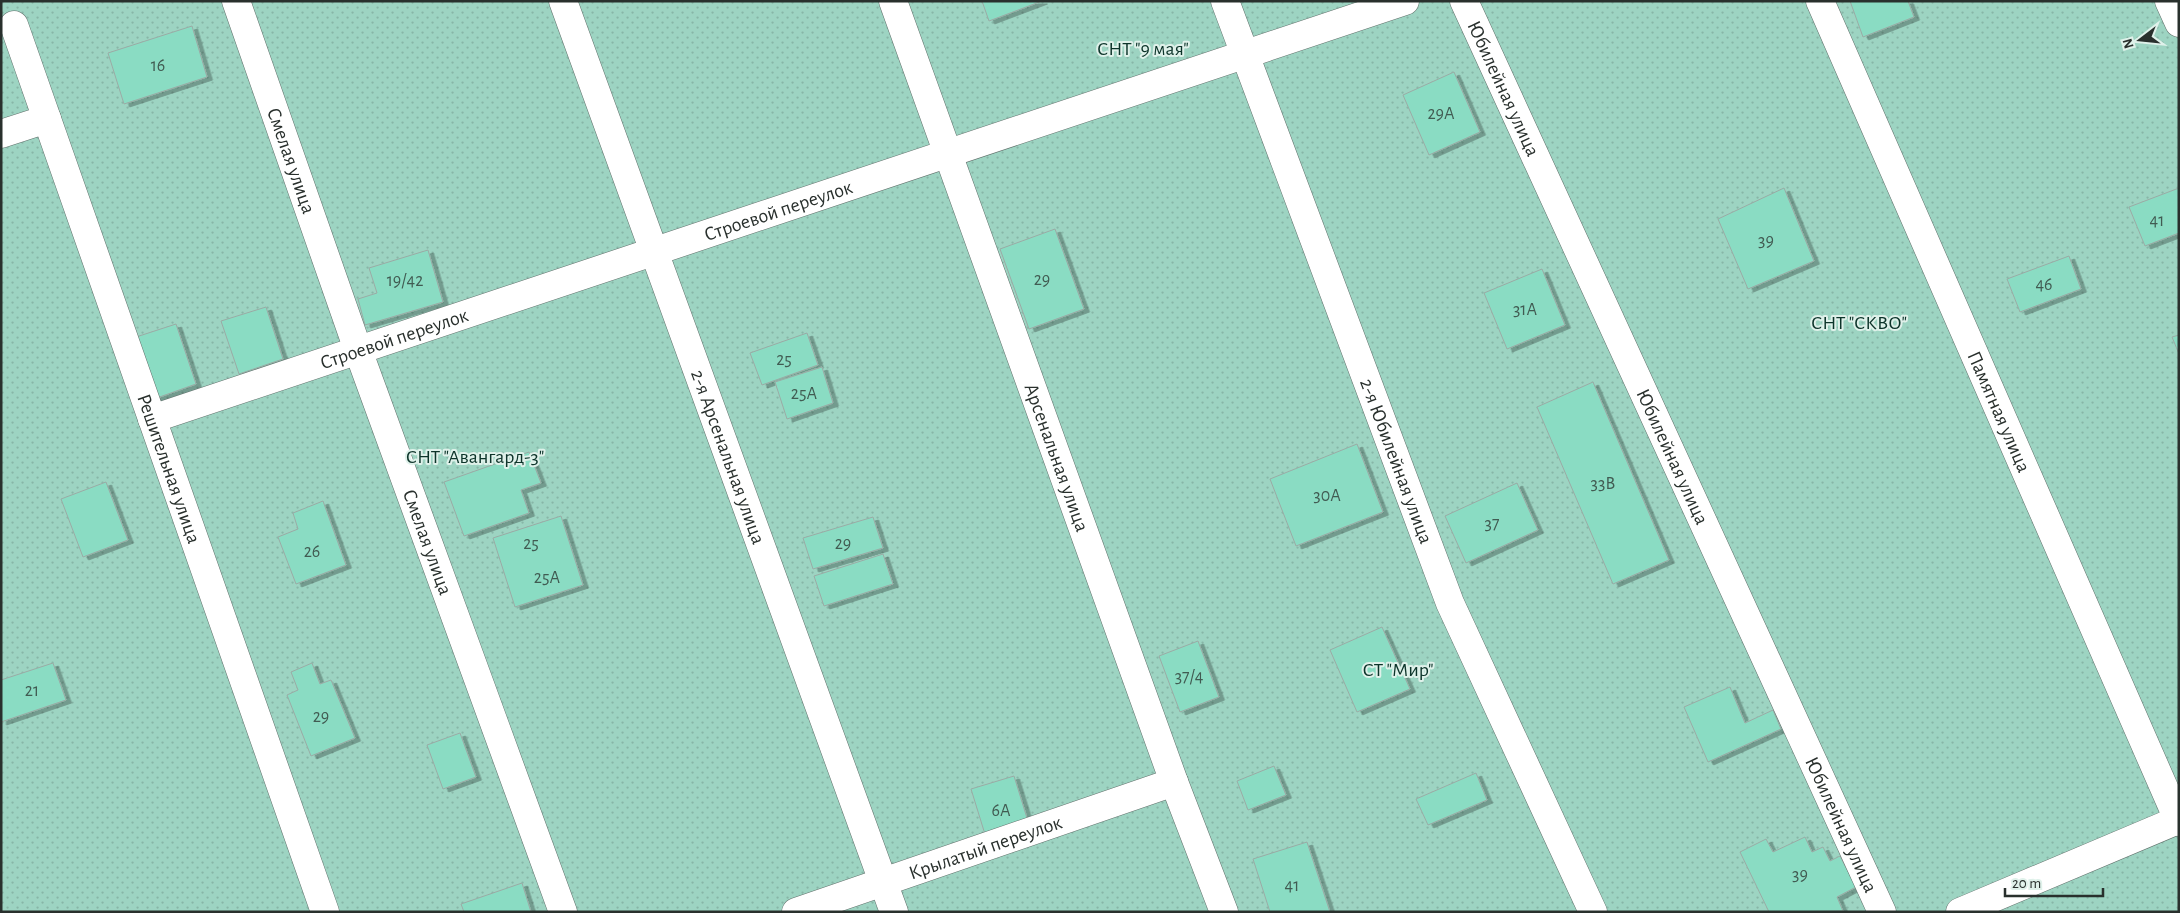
<svg xmlns="http://www.w3.org/2000/svg" width="2180" height="913" font-family="'Alegreya Sans',sans-serif">
  <style>
    .garden { fill: url(#garden-dots) }
    .building { fill: #8adcc3; stroke: #9aaba5; filter: url(#shadow) }
    .lines { fill: none; stroke-linecap: round; stroke-linejoin: round }
    .minor-casing { stroke: #61706b; stroke-width: 29 }
    .minor { stroke: #fff; stroke-width: 28 }
    .labels { text-anchor: middle; stroke-width: 4; stroke-linejoin: round; paint-order: stroke }
    .number-label { font-size: 18px; fill: #415b52 }
    .park-label { font-size: 20px; fill: #0d342a; stroke: #dff1ea }
    .street-label { font-size: 20px; fill: #29302d; stroke: #dff1ea }
  </style>
  <defs>
    <pattern id="garden-dots" width="8" height="8" patternUnits="userSpaceOnUse" patternTransform="scale(1.25)"><rect width="8" height="8" fill="#9dd4c2"/><path d="M2 2h.1M6 6h.1" fill="none" stroke="#87b6a7" stroke-width="1.8" stroke-linecap="round"/></pattern>
    <filter id="shadow"><feDropShadow dx="5.5" dy="3" stdDeviation="0" flood-color="#0004"/></filter>
  </defs>
  <rect width="100%" height="100%" fill="#d2e3dd"/>
  <rect class="garden" x="1" y="1" width="2178" height="911"/>
  <g class="building">
    <path d="M982 1H1042L989 21Z"/>
    <path d="M1850 1H1908L1914 17 1863 37Z"/>
    <path d="M192 26 207 77 124 104 108 53Z"/>
    <path d="M1454 72 1480 132 1429 155 1403 95Z"/>
    <path d="M1784 188 1814 261 1748 289 1718 219Z"/>
    <path d="M2179 188V233L2145 246 2129 207Z"/>
    <path d="M1055 229 1084 309 1029 329 1000 249Z"/>
    <path d="M428 250 443 302 365 325 358 299 377 293 369 268Z"/>
    <path d="M2069 256 2081 289 2020 312 2007 279Z"/>
    <path d="M1542 269 1565 325 1507 349 1484 293Z"/>
    <path d="M266 307 283 359 239 374 221 321Z"/>
    <path d="M176 324 196 384 154 399 133 338Z"/>
    <path d="M807 333 818 365 762 385 750 353Z"/>
    <path d="M2179 335V354L2172 337Z"/>
    <path d="M822 367 833 403 787 419 775 382Z"/>
    <path d="M1593 382 1669 560 1613 584 1537 407Z"/>
    <path d="M1357 444 1383 512 1296 546 1270 479Z"/>
    <path d="M529 452 541 483 521 490 529 513 464 536 444 482Z"/>
    <path d="M106 482 128 540 83 557 61 499Z"/>
    <path d="M1517 483 1538 530 1466 563 1445 516Z"/>
    <path d="M323 501 346 565 296 584 278 537 298 529 293 513Z"/>
    <path d="M561 516 583 585 515 607 493 538Z"/>
    <path d="M873 517 883 548 813 569 803 538Z"/>
    <path d="M883 554 893 584 824 606 814 576Z"/>
    <path d="M1382 627 1410 689 1357 712 1330 650Z"/>
    <path d="M1198 641 1219 697 1180 712 1159 656Z"/>
    <path d="M53 663 66 700 1 722V680Z"/>
    <path d="M312 663 320 684 331 680 355 738 311 756 287 695 298 690 291 672Z"/>
    <path d="M1730 687 1745 723 1773 710 1781 729 1708 762 1684 707Z"/>
    <path d="M460 733 476 777 443 789 427 745Z"/>
    <path d="M1274 766 1286 795 1248 810 1237 781Z"/>
    <path d="M1476 773 1487 800 1428 825 1416 799Z"/>
    <path d="M1014 776 1031 831 988 844 971 789Z"/>
    <path d="M1805 837 1812 852 1823 847 1830 861 1840 856 1856 887 1837 897 1843 911 1769 912 1740 852 1766 839 1773 852Z"/>
    <path d="M1307 842 1330 912H1270L1253 859Z"/>
    <path d="M522 883 531 912H464L461 904Z"/>
  </g>
  <g class="lines">
    <defs>
      <g id="minor">
        <path id="s1" d="M236 1 358 350 563 912"/>
        <path id="s2" d="M563 1 894 912"/>
        <path id="s3" d="M893 1 1174 782 1224 912"/>
        <path id="s4" d="M1225 1 1450 603 1593 912"/>
        <path id="s5" d="M1464 1 1882 912"/>
        <path id="s6" d="M1820 1 2179 822"/>
        <path d="M2169 1 2179 23"/>
        <path id="s7" d="M14 25 325 912"/>
        <path d="M1 134 47 119"/>
        <path id="s8" d="M152 419 1405 1"/>
        <path id="s9" d="M796 912 1174 782"/>
        <path d="M1960 912 2178 820"/>
      </g>
    </defs>
    <use href="#minor" class="minor-casing"/>
    <use href="#minor" class="minor"/>
  </g>
  <g class="labels">
    <g class="number-label">
      <text x="158" y="71">16</text>
      <text x="1441" y="119">29А</text>
      <text x="2157" y="226">41</text>
      <text x="1766" y="246">39</text>
      <text x="1042" y="285">29</text>
      <text x="405" y="286">19/42</text>
      <text x="2044" y="290">46</text>
      <text x="1525" y="315">31А</text>
      <text x="784" y="365">25</text>
      <text x="804" y="399">25А</text>
      <text x="1603" y="489">33В</text>
      <text x="1327" y="501">30А</text>
      <text x="1492" y="529">37</text>
      <text x="531" y="549">25</text>
      <text x="843" y="549">29</text>
      <text x="312" y="557">26</text>
      <text x="547" y="583">25А</text>
      <text x="1189" y="682">37/4</text>
      <text x="32" y="696">21</text>
      <text x="321" y="722">29</text>
      <text x="1001" y="816">6А</text>
      <text x="1800" y="880">39</text>
      <text x="1292" y="891">41</text>
    </g>
    <g class="park-label">
      <text x="1143" y="55">СНТ "9 мая"</text>
      <text x="1859" y="329">СНТ "СКВО"</text>
      <text x="475" y="463">СНТ "Авангард-3"</text>
      <text x="1398" y="676">СТ "Мир"</text>
    </g>
    <g class="street-label">
      <text dy="7" stroke="none"><textPath href="#s5" startOffset="96">Юбилейная улица</textPath></text>
      <text dy="7" stroke="none"><textPath href="#s1" startOffset="169">Смелая улица</textPath></text>
      <text dy="7" stroke="none"><textPath href="#s8" startOffset="660">Строевой переулок</textPath></text>
      <text dy="7" stroke="none"><textPath href="#s8" startOffset="255">Строевой переулок</textPath></text>
      <text dy="7" stroke="none"><textPath href="#s6" startOffset="448">Памятная улица</textPath></text>
      <text dy="7" stroke="none"><textPath href="#s2" startOffset="485">2-я Арсенальная улица</textPath></text>
      <text dy="7" stroke="none"><textPath href="#s5" startOffset="501">Юбилейная улица</textPath></text>
      <text dy="7" stroke="none"><textPath href="#s3" startOffset="485">Арсенальная улица</textPath></text>
      <text dy="7" stroke="none"><textPath href="#s4" startOffset="491">2-я Юбилейная улица</textPath></text>
      <text dy="7" stroke="none"><textPath href="#s7" startOffset="470">Решительная улица</textPath></text>
      <text dy="7" stroke="none"><textPath href="#s1" startOffset="574">Смелая улица</textPath></text>
      <text dy="7" stroke="none"><textPath href="#s5" startOffset="906">Юбилейная улица</textPath></text>
      <text dy="7" stroke="none"><textPath href="#s9" startOffset="200">Крылатый переулок</textPath></text>
    </g>
  </g>
  <rect width="2180" height="913" fill="none" stroke="#29302d" stroke-width="5"/>
  <g transform="translate(2140 40) rotate(254)" stroke="#dff1ea" stroke-width="4" paint-order="stroke">
  <path d="M0-4L9 19L0 12L-9 19Z" fill="#29302d"/>
  <text y="-8" font-size="14" font-weight="bold" text-anchor="middle" fill="#29302d">N</text>
  </g>
  <path d="M2005 888v8h98v-8" fill="none" stroke="#29302d" stroke-width="2.5"/>
  <text x="2012" y="888" font-size="15" fill="#29302d" stroke="#dff1ea" stroke-width="4" paint-order="stroke">20 m</text>
</svg>
